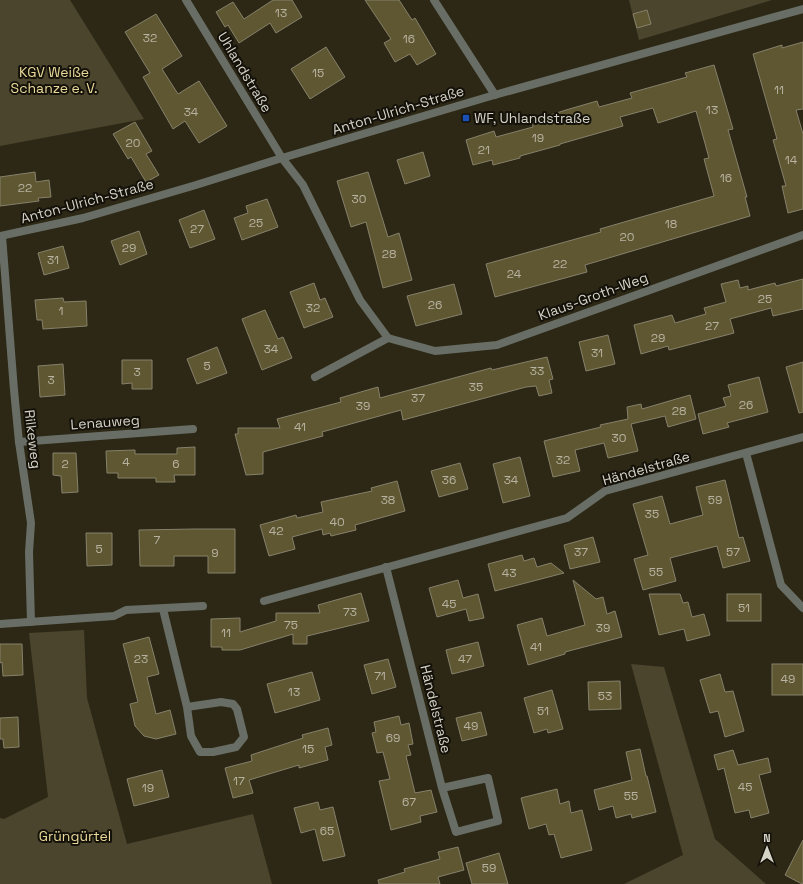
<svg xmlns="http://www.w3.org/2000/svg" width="803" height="884" font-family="'Space Grotesk',sans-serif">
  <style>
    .green { fill: #4b452e }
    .building { fill: #5f5632; stroke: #86816b }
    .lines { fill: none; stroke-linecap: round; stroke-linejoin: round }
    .minor { stroke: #686e65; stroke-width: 8 }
    .transit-dot { fill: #1a4fb4; stroke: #131109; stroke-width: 1.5 }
    .labels { text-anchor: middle; stroke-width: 4; stroke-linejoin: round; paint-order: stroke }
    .number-label { font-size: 12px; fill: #b8b3a1 }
    .park-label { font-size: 14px; fill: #ead999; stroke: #131109 }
    .street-label { font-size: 14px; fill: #d5d2c6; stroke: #131109 }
    .poi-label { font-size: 14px; fill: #d5d2c6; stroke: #131109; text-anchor: start }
  </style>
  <rect width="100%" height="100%" fill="#2d2815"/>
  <g class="green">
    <path d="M0 0H70L144 119 0 146Z"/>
    <path d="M629 0H772L639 40Z"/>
    <path d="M84 630 87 698 127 844 253 814 272 884H0V818L4 819 48 797 29 633Z"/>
    <path d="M631 664 664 667 715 839 766 884H624L683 855Z"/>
  </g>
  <g class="building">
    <path d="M273 0H292L302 17 276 33 270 23 239 43 228 25 225 27 216 12 233 2 244 19Z"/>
    <path d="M365 0H399L412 20 415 18 436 54 417 65 410 54 395 62 384 43 391 39Z"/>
    <path d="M647 10 651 24 637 28 633 14Z"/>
    <path d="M156 14 182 56 162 69 178 94 199 81 227 126 199 143 185 121 173 129 143 77 150 73 125 32Z"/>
    <path d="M803 42V109L796 110 803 134V209L788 213 782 186H786L773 140 777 139 753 54 782 45V48Z"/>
    <path d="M326 47 345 77 310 99 291 69Z"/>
    <path d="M714 65 733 129 728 130 747 197H745L750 216 585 265 587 272 495 297 486 264 601 232 600 229 714 196 704 159 709 158 696 111 658 123 653 108 620 117 623 126 560 144V145L520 156V158L493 165 492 160 473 165 466 140 494 131 496 137 533 127 532 121 566 110 597 101 599 107 632 98 630 93 687 77 685 73Z"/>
    <path d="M135 122 152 151 146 154 159 175 146 182 131 157 128 159 113 134Z"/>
    <path d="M423 152 430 176 405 184 397 160Z"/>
    <path d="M35 172 36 182 49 180 51 197 38 198 39 201 0 206V177Z"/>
    <path d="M368 172 388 237 399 233 412 280 383 288 366 222 351 227 337 181Z"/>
    <path d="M267 199 278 227 242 240 234 218 248 213 246 206Z"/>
    <path d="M204 210 215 239 190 248 179 220Z"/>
    <path d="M139 231 147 254 120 265 111 241Z"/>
    <path d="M63 246 69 268 44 275 38 253Z"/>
    <path d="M803 279V309L773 316 771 308 730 319 734 333 669 350 668 346 641 354 634 325 672 315 675 323 706 314 704 308 726 302 721 284 738 280 740 288 748 286V290L775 283 776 286Z"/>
    <path d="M314 283 320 300 325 298 333 317 304 328 290 292Z"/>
    <path d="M454 284 462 314 416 326 407 296Z"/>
    <path d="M63 298 64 302 86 301 87 326 43 329 42 320H37L35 300Z"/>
    <path d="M265 310 278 339 283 337 292 358 262 370 242 319Z"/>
    <path d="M608 335 615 364 586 371 579 342Z"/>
    <path d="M217 347 227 373 197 384 187 359Z"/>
    <path d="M547 357 553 379 549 380 552 393 539 396 536 386 526 387 403 420 401 410 322 432 323 436 263 452V474L246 475 235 434H238V428H280L277 419 341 402 340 398 378 387 380 398 491 368 492 370Z"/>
    <path d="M122 360H152V389H132V383L122 384Z"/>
    <path d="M803 362V412L799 413 786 367Z"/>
    <path d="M63 364 65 395 40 397 38 366Z"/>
    <path d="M759 377 768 412 727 423 729 427 703 434 698 414 726 406 723 398 731 396 728 385Z"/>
    <path d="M690 395 696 419 668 427 665 416 631 424 638 451 608 458 604 443 575 450 580 471 553 477 544 441 601 427 600 425 628 419 627 407 641 404 642 409Z"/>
    <path d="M195 447V475H174L175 482H156V478H118V473H107L106 451 135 450V454H177V448Z"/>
    <path d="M53 453H76L78 492 62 493 61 476 53 475Z"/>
    <path d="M520 457 530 496 503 503 493 464Z"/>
    <path d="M460 463 468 489 439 497 431 471Z"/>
    <path d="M725 480 739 538 743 537 750 561 723 568 717 546 670 558 676 581 643 590 634 559 648 555 633 504 662 496 670 524 703 515 696 487Z"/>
    <path d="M397 481 405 511 355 525 356 530 331 536 330 533 323 535 322 529 292 537 295 549 269 556 260 525 296 515 297 518 323 512 321 502 372 491 371 488Z"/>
    <path d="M195 529H235V573H208V556H174V566H140L139 530Z"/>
    <path d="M86 533H112V565L87 566Z"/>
    <path d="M593 537 600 562 570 569 564 545Z"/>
    <path d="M522 555 524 561 534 558 537 567 551 563 564 573 495 591 488 564Z"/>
    <path d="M458 580 463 598 478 594 484 618 469 621 466 609 437 617 429 588Z"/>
    <path d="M573 580 596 599 603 597 607 614 615 611 622 637 565 652V654L528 665 517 625 542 618 547 636 585 625Z"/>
    <path d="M361 593 369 621 307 636V644H293V634L240 650H222V647H211V619L240 618V632L276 621V613H320L318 605Z"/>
    <path d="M649 594H680L683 603 688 602 692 617 704 614 710 635 687 641 684 629 659 635Z"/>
    <rect x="727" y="594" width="34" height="27"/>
    <path d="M149 637 159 674 147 677 156 714 170 710 176 734 156 739 144 736 135 726 130 704 138 702 123 644Z"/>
    <path d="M478 642 484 666 452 674 446 650Z"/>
    <path d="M0 644H22L23 675 3 676 2 662 0 663Z"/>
    <path d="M388 659 396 687 372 694 364 665Z"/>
    <rect x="772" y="664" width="31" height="31"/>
    <path d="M312 672 320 700 275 713 267 684Z"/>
    <path d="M720 674 725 692 733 691 744 731 725 737 718 711 710 713 700 680Z"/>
    <path d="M620 681 621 709 589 710 588 682Z"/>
    <path d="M552 690 563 729 548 733 547 729 534 733 524 698Z"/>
    <path d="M481 712 487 735 462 741 456 718Z"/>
    <path d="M399 716 401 725 409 723 413 744 408 745 411 755 406 756 415 793 431 790 437 812 420 816 421 822 391 830 379 781 390 779 383 752 377 753 372 733 376 732 374 722Z"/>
    <path d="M18 717 19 747 4 748 3 739H0V718Z"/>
    <path d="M328 728 332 745 325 747 328 760 299 768V765L249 780 253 793 233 798 225 768 252 761 251 755 303 738 302 735Z"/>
    <path d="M640 749 646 776H647L656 812 632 818 631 814 616 818 613 806 599 810 594 790 632 780 626 752Z"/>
    <path d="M733 750 738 765 768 758 771 772 759 775 769 813 751 818 749 810 735 813 724 768 718 770 714 755Z"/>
    <path d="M162 770 169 797 134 806 127 779Z"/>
    <path d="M557 789 560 804 569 801 571 813 582 810 592 850 561 858 554 834 549 835 546 824 529 829 521 798Z"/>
    <path d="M318 802 320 810 333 807 345 856 323 861 315 829 301 833 294 808Z"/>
    <path d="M803 840V884H802L785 875Z"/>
    <path d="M458 847 464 870 438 877 440 884H379L378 880 405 872 404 869 440 859 438 852Z"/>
    <path d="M499 853 508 884H472L466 863Z"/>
  </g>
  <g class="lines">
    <g class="minor">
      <path d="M186 0 282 158 303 185 360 300 388 338 435 351 497 345 803 235"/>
      <path d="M434 0 495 95"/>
      <path d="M0 236 83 218 196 185 282 158 491 96 803 9"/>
      <path d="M2 236 14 390 19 442 31 523 29 552 31 622"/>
      <path d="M315 377 388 338"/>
      <path d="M19 442 193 429"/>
      <path d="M746 453 781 585 803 608"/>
      <path d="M386 567 442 788 456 832 498 821 488 778 442 788"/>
      <path d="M264 601 567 518 605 491 803 437"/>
      <path d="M163 609 187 707 191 736 200 752H213L236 747 244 737 237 709 233 704 221 702 187 707"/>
      <path d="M0 624 114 616 126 610 203 606"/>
    </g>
  </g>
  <rect class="transit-dot" x="462" y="114" width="8" height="8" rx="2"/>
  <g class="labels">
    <g class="number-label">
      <text x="281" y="17">13</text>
      <text x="150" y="42">32</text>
      <text x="409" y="43">16</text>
      <text x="318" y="77">15</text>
      <text x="779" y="94">11</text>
      <text x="712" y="114">13</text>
      <text x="191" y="116">34</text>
      <text x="538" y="142">19</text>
      <text x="133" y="147">20</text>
      <text x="484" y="154">21</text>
      <text x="791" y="164">14</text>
      <text x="726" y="182">16</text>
      <text x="25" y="192">22</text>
      <text x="359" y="203">30</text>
      <text x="256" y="227">25</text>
      <text x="671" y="228">18</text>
      <text x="197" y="233">27</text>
      <text x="627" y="241">20</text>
      <text x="129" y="252">29</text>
      <text x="389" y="258">28</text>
      <text x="53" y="264">31</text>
      <text x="560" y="268">22</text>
      <text x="514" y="278">24</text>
      <text x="765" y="303">25</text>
      <text x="435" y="309">26</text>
      <text x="313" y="312">32</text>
      <text x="61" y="315">1</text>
      <text x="712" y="330">27</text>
      <text x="658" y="342">29</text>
      <text x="271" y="353">34</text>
      <text x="597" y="357">31</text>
      <text x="207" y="370">5</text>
      <text x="537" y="375">33</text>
      <text x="137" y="376">3</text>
      <text x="51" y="384">3</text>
      <text x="476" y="391">35</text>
      <text x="418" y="402">37</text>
      <text x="746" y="409">26</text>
      <text x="363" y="410">39</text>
      <text x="679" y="415">28</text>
      <text x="300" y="431">41</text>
      <text x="619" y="442">30</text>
      <text x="563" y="464">32</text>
      <text x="126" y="466">4</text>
      <text x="65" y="468">2</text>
      <text x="176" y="468">6</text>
      <text x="449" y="484">36</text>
      <text x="511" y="484">34</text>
      <text x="388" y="504">38</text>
      <text x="715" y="504">59</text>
      <text x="652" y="518">35</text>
      <text x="337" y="526">40</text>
      <text x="276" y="535">42</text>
      <text x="157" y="544">7</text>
      <text x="99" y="553">5</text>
      <text x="581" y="556">37</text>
      <text x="733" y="556">57</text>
      <text x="215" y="557">9</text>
      <text x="656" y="576">55</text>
      <text x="509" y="577">43</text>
      <text x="449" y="608">45</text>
      <text x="744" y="612">51</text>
      <text x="350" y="616">73</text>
      <text x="291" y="629">75</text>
      <text x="603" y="632">39</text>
      <text x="226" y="637">11</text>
      <text x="536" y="651">41</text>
      <text x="141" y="663">23</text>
      <text x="465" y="663">47</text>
      <text x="380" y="680">71</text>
      <text x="788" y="683">49</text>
      <text x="294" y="696">13</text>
      <text x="605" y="700">53</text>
      <text x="543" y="715">51</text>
      <text x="471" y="730">49</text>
      <text x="393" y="742">69</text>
      <text x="308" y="753">15</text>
      <text x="239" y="785">17</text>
      <text x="745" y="791">45</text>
      <text x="148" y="792">19</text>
      <text x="631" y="800">55</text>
      <text x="409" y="806">67</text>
      <text x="327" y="835">65</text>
      <text x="489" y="872">59</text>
    </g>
    <g class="park-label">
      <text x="54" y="77">KGV Weiße<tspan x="54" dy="16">Schanze e. V.</tspan></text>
      <text x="75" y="841">Grüngürtel</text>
    </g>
    <g class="street-label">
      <text transform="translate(245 72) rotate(59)" y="5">Uhlandstraße</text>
      <text transform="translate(398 110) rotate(-17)" y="5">Anton-Ulrich-Straße</text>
      <text transform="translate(87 201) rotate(-15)" y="5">Anton-Ulrich-Straße</text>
      <text transform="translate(593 296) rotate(-20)" y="5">Klaus-Groth-Weg</text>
      <text transform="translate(105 422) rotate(-4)" y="5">Lenauweg</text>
      <text transform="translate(33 439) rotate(83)" y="5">Rilkeweg</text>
      <text transform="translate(646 468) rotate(-16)" y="5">Händelstraße</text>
      <text transform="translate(436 709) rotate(76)" y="5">Händelstraße</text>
    </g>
    <g class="poi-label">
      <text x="474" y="123">WF, Uhlandstraße</text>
    </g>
  </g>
  <g transform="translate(767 848)" stroke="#131109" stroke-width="3" paint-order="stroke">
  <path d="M0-3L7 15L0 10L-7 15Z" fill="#d5d2c6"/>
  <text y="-6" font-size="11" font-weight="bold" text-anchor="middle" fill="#d5d2c6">N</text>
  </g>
</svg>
